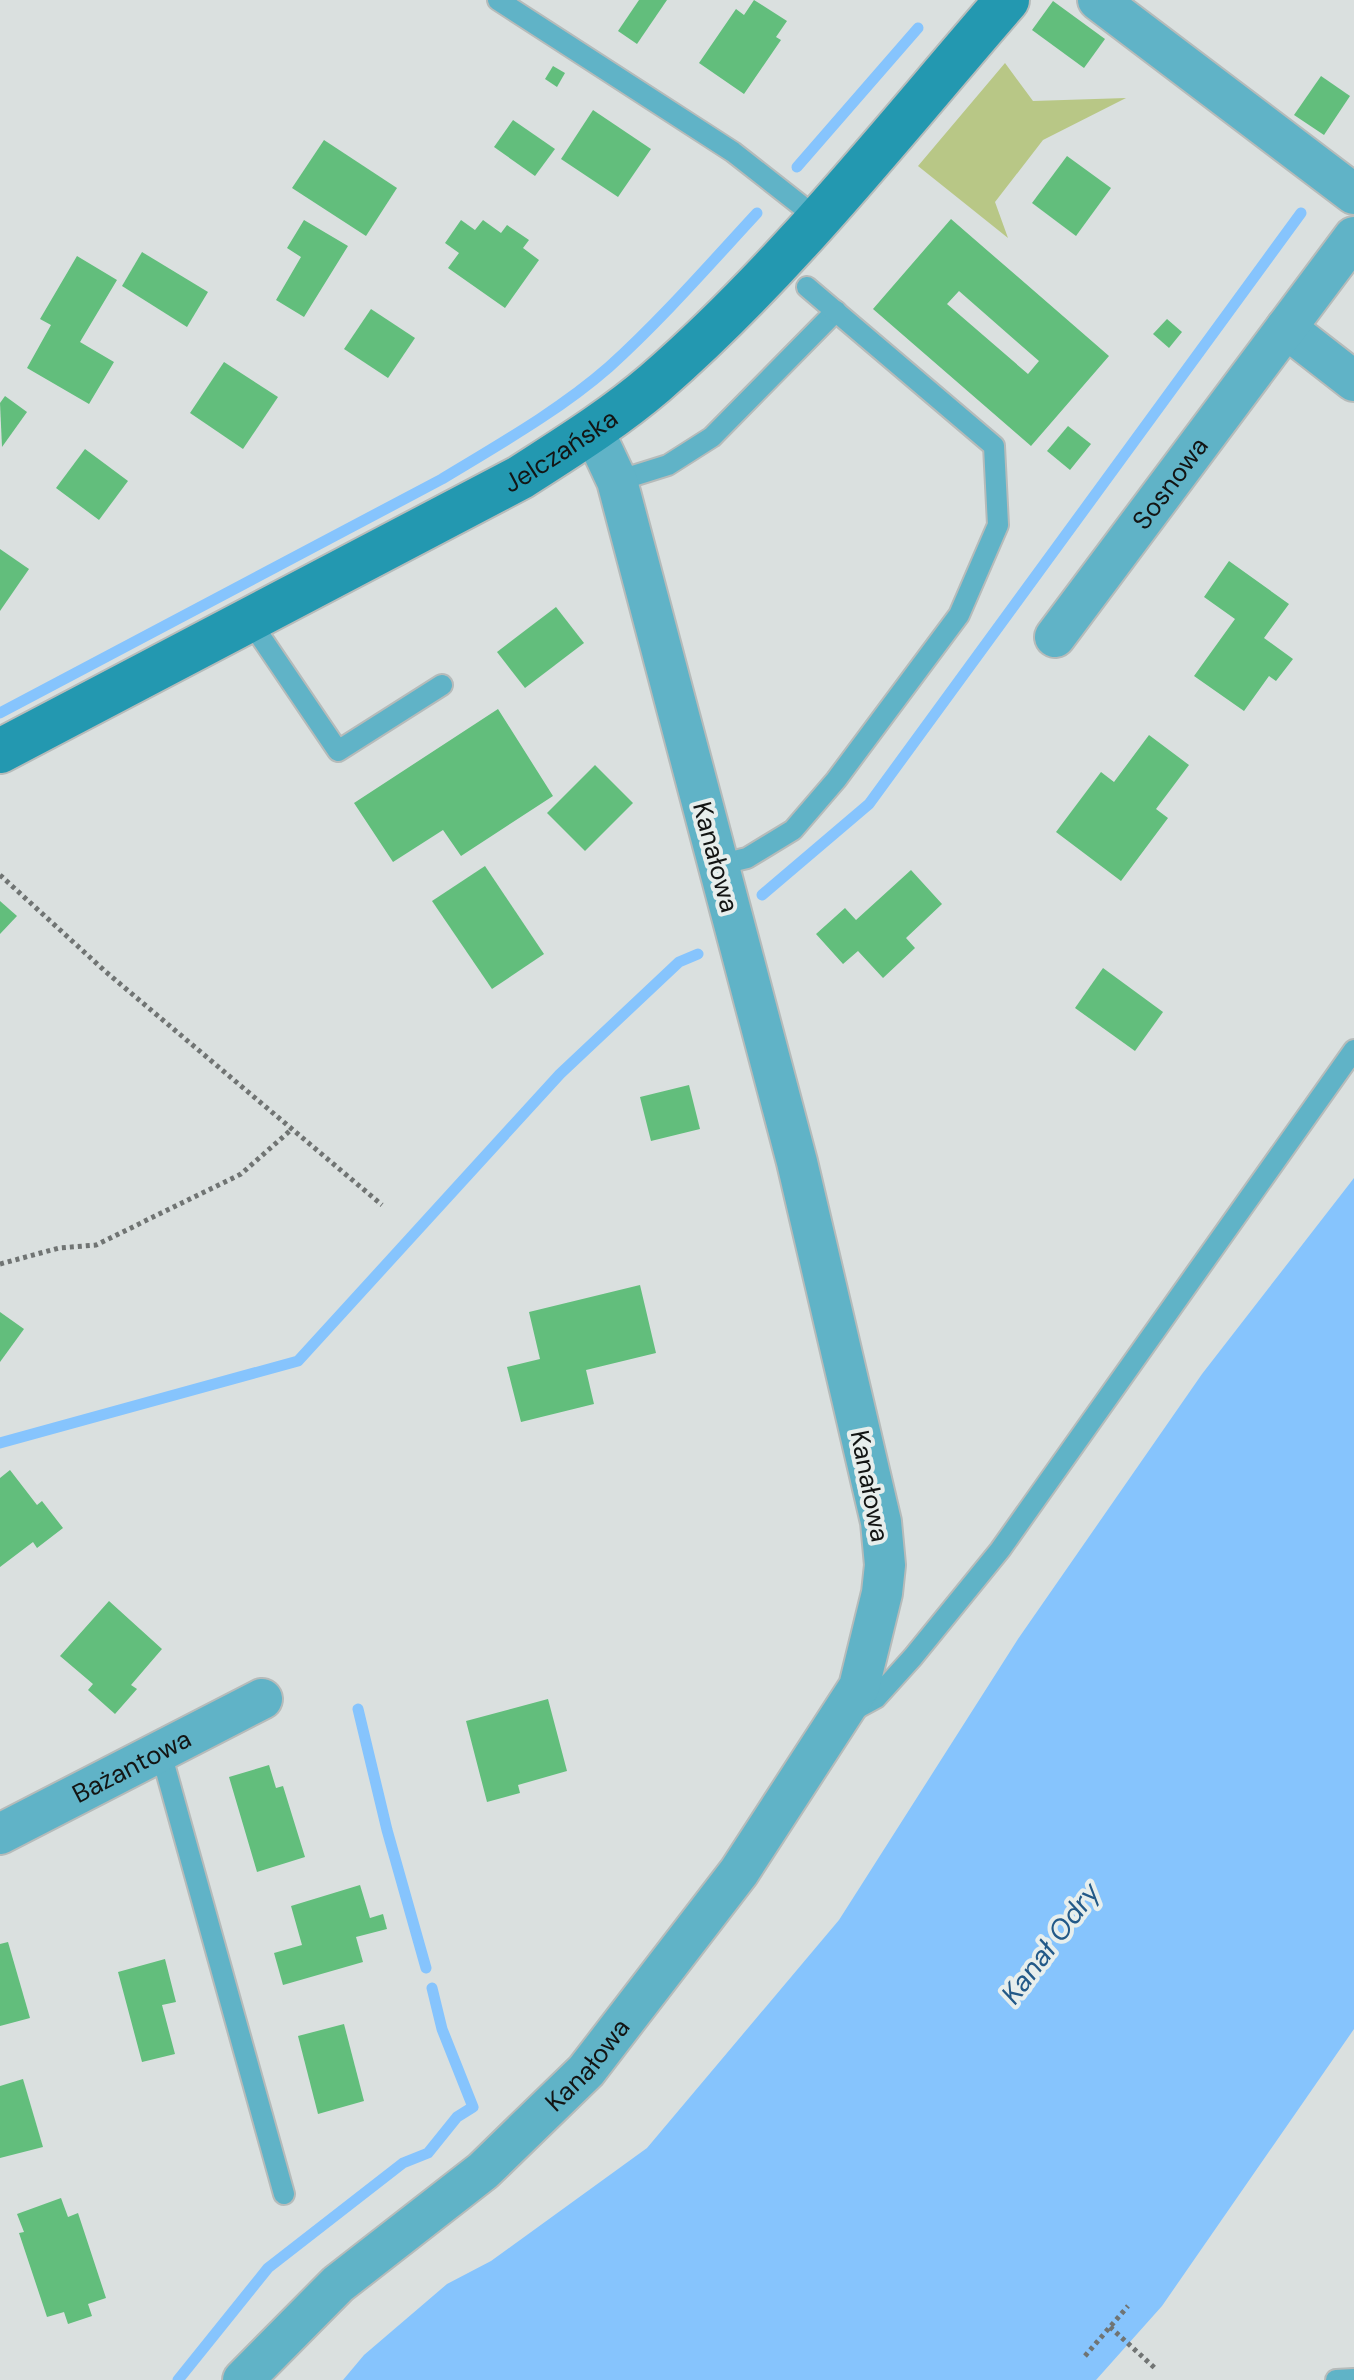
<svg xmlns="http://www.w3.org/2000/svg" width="1354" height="2380" font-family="'DM Sans',sans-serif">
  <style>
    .green { fill: #b8c786 }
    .water { fill: #86c4fd }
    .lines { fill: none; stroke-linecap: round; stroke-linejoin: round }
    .stream { stroke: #86c4fd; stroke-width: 11 }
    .building { fill: #62be7c; fill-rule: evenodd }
    .service-casing { stroke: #b6bbba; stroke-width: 24 }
    .minor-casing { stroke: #b6bbba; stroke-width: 44 }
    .secondary-casing { stroke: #b6bbba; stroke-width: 48 }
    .path { stroke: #707473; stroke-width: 5; stroke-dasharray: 4 4; stroke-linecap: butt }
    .service { stroke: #60b3c7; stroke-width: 20 }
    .minor { stroke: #60b3c7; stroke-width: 40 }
    .secondary { stroke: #2398b0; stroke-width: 44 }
    .labels { text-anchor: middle; stroke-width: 8; stroke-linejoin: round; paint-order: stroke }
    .street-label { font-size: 26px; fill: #131514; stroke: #e7eeec }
    .water-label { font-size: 28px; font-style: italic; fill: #225988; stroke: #e7eeec }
  </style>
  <rect width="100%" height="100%" fill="#dae0df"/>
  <path class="green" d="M1005 63 1033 101 1126 98 1043 140 995 202 1008 238 918 166Z"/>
  <path class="water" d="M1354 1178V2029L1162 2306 1096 2380H343L364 2355 447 2284 491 2261 647 2148 839 1920 1018 1639 1202 1374Z"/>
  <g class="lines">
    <g class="stream">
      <path d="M797 167 918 28"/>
      <path d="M0 713 442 479C498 445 560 410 609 367 662 319 709 265 757 213"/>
      <path d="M762 895 869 804 1301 213"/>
      <path d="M0 1443 298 1361 560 1074 679 962 698 954"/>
      <path d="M358 1709 387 1830 426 1968"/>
      <path d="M178 2380 268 2268 403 2163 428 2153 457 2117 473 2107 442 2029 432 1988"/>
    </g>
  </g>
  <g class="building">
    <path d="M639 0H667L637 44 618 31Z"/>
    <path d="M754 0 787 21 776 37 781 40 744 94 699 63 736 9 744 15Z"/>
    <path d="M1053 1 1105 39 1084 68 1032 30Z"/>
    <path d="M553 66 565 73 557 87 545 79Z"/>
    <path d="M1321 76 1350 96 1324 135 1294 115Z"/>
    <path d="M593 110 651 149 618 197 561 159Z"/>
    <path d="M513 120 555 149 535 176 494 147Z"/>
    <path d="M324 140 397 188 366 236 292 188Z"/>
    <path d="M1067 156 1111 188 1076 236 1032 203Z"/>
    <path d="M951 219 1109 356 1031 446 873 309ZM959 291 1039 361 1028 374 947 304Z"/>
    <path d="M304 220 348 246 304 317 276 300 301 257 287 248Z"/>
    <path d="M461 220 475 230 483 220 501 233 507 225 529 240 523 248 539 260 505 308 448 268 459 253 445 243Z"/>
    <path d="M142 252 208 292 187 327 122 286Z"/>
    <path d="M77 256 117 280 80 342 114 362 89 404 27 368 51 325 40 319Z"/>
    <path d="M371 309 415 338 388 378 344 349Z"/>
    <path d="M1167 319 1182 332 1169 348 1153 334Z"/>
    <path d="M224 362 278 397 243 449 190 413Z"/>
    <path d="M5 396 27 412 2 447 0 403Z"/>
    <path d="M1068 426 1091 444 1070 470 1047 451Z"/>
    <path d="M85 449 128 481 99 520 56 488Z"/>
    <path d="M0 549 29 569 0 611Z"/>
    <path d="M1229 561 1289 604 1264 638 1293 659 1276 681 1269 676 1244 711 1194 676 1235 619 1204 597Z"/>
    <path d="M556 607 584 643 525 688 497 652Z"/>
    <path d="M498 709 553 796 461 856 443 830 393 862 354 803Z"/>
    <path d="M1149 735 1189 765 1156 809 1168 818 1121 881 1056 832 1101 772 1114 782Z"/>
    <path d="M595 765 633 803 585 851 547 813Z"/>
    <path d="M485 866 544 954 492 989 432 901Z"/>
    <path d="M911 870 942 904 906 938 915 948 883 978 858 951 843 964 816 934 845 908 856 920Z"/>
    <path d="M0 901 17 916 0 934Z"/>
    <path d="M1103 968 1163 1012 1135 1051 1075 1008Z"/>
    <path d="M689 1085 700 1129 651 1141 640 1097Z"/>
    <path d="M640 1285 656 1353 586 1370 594 1404 521 1422 507 1367 540 1359 529 1312Z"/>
    <path d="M0 1312 24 1329 0 1362Z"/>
    <path d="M10 1470 37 1505 42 1501 63 1528 37 1548 33 1542 0 1567V1478Z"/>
    <path d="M109 1601 162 1649 131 1685 137 1689 115 1714 88 1690 93 1684 60 1656Z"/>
    <path d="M548 1699 567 1771 518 1785 520 1793 487 1802 466 1721Z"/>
    <path d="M269 1765 276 1788 283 1786 305 1857 257 1872 229 1777Z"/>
    <path d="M360 1885 370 1918 383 1914 387 1929 356 1937 363 1962 283 1985 274 1953 302 1945 291 1906Z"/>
    <path d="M8 1942 30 2018 0 2026V1944Z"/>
    <path d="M165 1959 176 2002 162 2005 175 2054 142 2062 118 1972Z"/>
    <path d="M344 2024 364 2101 318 2114 298 2036Z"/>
    <path d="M23 2079 43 2147 0 2158V2086Z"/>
    <path d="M61 2198 68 2217 78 2213 106 2298 88 2304 92 2316 68 2324 64 2312 47 2317 19 2233 24 2232 17 2214Z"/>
  </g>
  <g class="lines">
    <defs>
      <g id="service">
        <path d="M498 0 733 152 817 218"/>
        <path d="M617 481 668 465 712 437 836 311"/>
        <path d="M250 621 338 751 442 685"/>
        <path d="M718 865 747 858 793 830 836 780 959 615 998 525 994 446 807 287"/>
        <path d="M852 1711 876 1698 913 1657 1000 1550 1354 1050"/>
        <path d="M161 1753 284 2194"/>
        <path d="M1336 2380 1354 2379"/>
      </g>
      <g id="minor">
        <path d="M1098 0 1354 194"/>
        <path d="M1286 328 1354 381"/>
        <path id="s1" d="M1055 637 1354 237"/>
        <path id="s2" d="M0 1834 262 1699"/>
        <path id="s3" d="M243 2380 338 2284 483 2171 586 2071 739 1872 859 1687 882 1593 885 1565 881 1522 797 1162 617 481 593 430"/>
      </g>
      <g id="secondary">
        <path id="s4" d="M0 751 521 477C566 448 613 419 655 383 785 270 894 130 1007 0"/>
      </g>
    </defs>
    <use href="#service" class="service-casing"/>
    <use href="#minor" class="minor-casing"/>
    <use href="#secondary" class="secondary-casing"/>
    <g class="path">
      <path d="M0 875 106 972 382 1205"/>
      <path d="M0 1264 59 1248 96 1245 241 1174 292 1129"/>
      <path d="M1110 2327 1157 2370"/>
      <path d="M1085 2356 1128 2306"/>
    </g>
    <use href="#service" class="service"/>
    <use href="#minor" class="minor"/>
    <use href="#secondary" class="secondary"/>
  </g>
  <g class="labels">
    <g class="street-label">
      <text dy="9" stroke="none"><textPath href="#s4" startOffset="636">Jelczańska</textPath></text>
      <text dy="9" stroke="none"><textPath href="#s1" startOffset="192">Sosnowa</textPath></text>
      <text transform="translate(716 857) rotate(75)" y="9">Kanałowa</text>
      <text transform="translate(870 1486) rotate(79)" y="9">Kanałowa</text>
      <text dy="9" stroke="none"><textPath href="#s2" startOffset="148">Bażantowa</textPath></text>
      <text dy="9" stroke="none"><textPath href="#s3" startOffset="468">Kanałowa</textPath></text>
    </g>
    <g class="water-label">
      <text transform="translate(1050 1943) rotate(-53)" y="10">Kanał Odry</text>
    </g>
  </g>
</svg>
